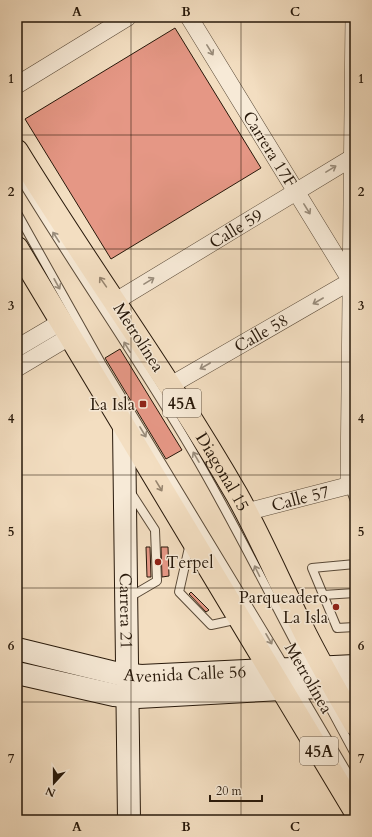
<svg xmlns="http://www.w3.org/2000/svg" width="372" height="837" font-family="Cardo,serif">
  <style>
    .building { fill: #e59785; stroke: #27180a }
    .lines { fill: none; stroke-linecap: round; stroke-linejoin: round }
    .lane-casing { stroke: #5a4a38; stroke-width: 10 }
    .street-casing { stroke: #5a4a38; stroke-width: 18 }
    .secondary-casing { stroke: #27180a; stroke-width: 24 }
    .primary-casing { stroke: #27180a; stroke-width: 24 }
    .lane { stroke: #f7ead7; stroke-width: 8 }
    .street { stroke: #f7ead7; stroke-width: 17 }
    .secondary { stroke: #f7ead7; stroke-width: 22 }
    .primary { stroke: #f3dec1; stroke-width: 22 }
    .oneway { stroke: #998c7b }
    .oneway2 { stroke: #97856f }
    .grid { fill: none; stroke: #27180a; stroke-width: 1; stroke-opacity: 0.55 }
    .poi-dot { fill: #8f2418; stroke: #f7ead7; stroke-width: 1.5 }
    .labels { text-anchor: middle; stroke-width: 3; stroke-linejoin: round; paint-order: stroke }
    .shield { fill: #f7ead7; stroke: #655748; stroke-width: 1 }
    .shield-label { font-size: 16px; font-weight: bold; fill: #27180a }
    .street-label { font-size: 17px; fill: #27180a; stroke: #f7ead7 }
    .poi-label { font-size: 17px; fill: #27180a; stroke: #f7ead7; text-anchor: end }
    .neatline { fill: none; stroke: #27180a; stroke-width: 1.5 }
    .grid-label { font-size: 13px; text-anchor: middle; font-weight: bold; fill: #27180a }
  </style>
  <rect width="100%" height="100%" fill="#f3dec1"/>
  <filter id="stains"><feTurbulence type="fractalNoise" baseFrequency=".005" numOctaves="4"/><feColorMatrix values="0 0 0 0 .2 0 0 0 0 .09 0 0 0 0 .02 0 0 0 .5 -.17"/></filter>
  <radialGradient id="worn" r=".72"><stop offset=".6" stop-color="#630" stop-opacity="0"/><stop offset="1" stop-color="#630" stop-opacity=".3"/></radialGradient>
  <g class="building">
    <path d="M175 28 261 168 111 259 25 119Z"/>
    <path d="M120 349 182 450 166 459 105 358Z"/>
    <path d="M146 547H150L151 577H147Z"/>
    <path d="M161 547H168L169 576 162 577Z"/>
    <path d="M191 592 209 610 206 612 189 594Z"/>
  </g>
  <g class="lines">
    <defs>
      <g id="lane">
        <path d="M17 173C73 266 136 355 191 449 233 520 269 594 308 667"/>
        <path d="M17 213 101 363 285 667"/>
        <path d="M349 485 355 501"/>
        <path d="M190 543 179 592 211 625 239 619"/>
        <path d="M355 564 312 568 337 628 355 627"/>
        <path d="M323 595 355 593"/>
        <path d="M128 598 157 581 155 530 131 493"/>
        <path d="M298 689 355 786"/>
        <path d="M320 689 355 754"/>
      </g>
      <g id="street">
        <path d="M17 85 128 17"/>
        <path id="s1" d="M116 301 355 156"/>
        <path d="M17 348 61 322"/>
        <path d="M17 368 69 337"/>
        <path id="s2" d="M171 385 351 281 189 17"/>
        <path d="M349 485 354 17"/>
        <path id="s3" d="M246 512 355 484"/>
      </g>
      <g id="secondary">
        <path id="s4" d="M124 427 129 820"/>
        <path id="s5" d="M17 649 115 673 141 676 355 666"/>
        <path d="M17 673 114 695 138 697 355 685"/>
      </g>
      <g id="primary">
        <path id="s6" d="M17 151C88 267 169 377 237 495 261 538 280 583 302 627 318 660 337 692 355 724"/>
        <path d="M17 248 355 811"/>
      </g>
    </defs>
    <use href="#lane" class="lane-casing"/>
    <use href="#street" class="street-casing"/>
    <use href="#secondary" class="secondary-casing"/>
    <use href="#primary" class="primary-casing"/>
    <use href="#lane" class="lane"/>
    <use href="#street" class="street"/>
    <use href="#secondary" class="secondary"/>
    <use href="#primary" class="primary"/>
  </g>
  <defs><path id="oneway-shaft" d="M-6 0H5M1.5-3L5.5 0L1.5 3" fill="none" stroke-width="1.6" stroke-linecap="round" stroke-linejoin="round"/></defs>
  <g class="oneway">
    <use href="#oneway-shaft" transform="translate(210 50) rotate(58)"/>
    <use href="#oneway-shaft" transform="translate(331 169) rotate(-31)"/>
    <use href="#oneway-shaft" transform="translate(307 209) rotate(58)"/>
    <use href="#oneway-shaft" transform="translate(56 237) rotate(-123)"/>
    <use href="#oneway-shaft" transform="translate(149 281) rotate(-32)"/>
    <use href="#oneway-shaft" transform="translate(57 284) rotate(61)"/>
    <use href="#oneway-shaft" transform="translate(318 301) rotate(150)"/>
    <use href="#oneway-shaft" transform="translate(127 347) rotate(-122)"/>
    <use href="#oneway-shaft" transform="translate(205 366) rotate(150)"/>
    <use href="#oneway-shaft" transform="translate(143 432) rotate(59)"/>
    <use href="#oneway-shaft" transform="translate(196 457) rotate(-120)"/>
    <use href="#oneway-shaft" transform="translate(257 571) rotate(-116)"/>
    <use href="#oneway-shaft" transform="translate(269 639) rotate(60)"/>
  </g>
  <g class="oneway2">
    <use href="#oneway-shaft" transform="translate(103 282) rotate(-125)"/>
    <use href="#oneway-shaft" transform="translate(159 486) rotate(59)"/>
  </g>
  <path class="grid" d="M131 17V820M241 17V820M17 135H355M17 249H355M17 362H355M17 475H355M17 588H355M17 702H355"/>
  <g class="poi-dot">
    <rect x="139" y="400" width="8" height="8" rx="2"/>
    <circle cx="158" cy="562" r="4"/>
    <circle cx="336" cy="607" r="4"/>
  </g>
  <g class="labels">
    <g class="shield">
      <rect x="163" y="389" width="38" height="28" rx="3"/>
      <rect x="300" y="737" width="38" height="28" rx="3"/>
    </g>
    <g class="shield-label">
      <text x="182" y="409">45A</text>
      <text x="319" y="757">45A</text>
    </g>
    <g class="street-label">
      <text transform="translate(270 149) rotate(58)" y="6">Carrera 17F</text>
      <text dy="6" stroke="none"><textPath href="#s1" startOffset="140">Calle 59</textPath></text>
      <text dy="6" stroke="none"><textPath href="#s2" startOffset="104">Calle 58</textPath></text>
      <text transform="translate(139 337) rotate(57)" y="6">Metrolínea</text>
      <text dy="6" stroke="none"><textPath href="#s6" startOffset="381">Diagonal 15</textPath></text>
      <text dy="6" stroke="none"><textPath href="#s3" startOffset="56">Calle 57</textPath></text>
      <text dy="6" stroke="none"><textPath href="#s4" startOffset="184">Carrera 21</textPath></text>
      <text dy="6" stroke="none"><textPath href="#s5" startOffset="171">Avenida Calle 56</textPath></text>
      <text transform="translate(309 678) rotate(60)" y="6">Metrolínea</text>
    </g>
    <g class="poi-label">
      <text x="135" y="410">La Isla</text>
      <text x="166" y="568" text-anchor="start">Terpel</text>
      <text x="328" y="603">Parqueadero<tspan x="328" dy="20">La Isla</tspan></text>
    </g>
  </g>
  <rect width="372" height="837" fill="none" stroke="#f3dec1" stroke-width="44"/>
  <g transform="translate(54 783) rotate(201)" stroke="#f7ead7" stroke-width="3" paint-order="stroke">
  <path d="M0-3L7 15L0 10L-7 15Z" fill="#27180a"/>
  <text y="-6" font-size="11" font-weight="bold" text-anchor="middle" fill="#27180a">N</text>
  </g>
  <path d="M210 795v6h52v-6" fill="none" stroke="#27180a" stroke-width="2"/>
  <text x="216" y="795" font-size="12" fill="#27180a" stroke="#f7ead7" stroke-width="3" paint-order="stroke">20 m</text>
  <rect x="22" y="22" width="328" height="793" class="neatline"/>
  <g class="grid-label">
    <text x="77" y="16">A</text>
    <text x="186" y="16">B</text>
    <text x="295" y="16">C</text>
    <text x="11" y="83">1</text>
    <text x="361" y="83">1</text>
    <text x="11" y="196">2</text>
    <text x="361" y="196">2</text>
    <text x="11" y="310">3</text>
    <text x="361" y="310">3</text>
    <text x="11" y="423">4</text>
    <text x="361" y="423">4</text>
    <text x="11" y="536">5</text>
    <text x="361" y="536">5</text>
    <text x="11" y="650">6</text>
    <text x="361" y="650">6</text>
    <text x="11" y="763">7</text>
    <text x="361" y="763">7</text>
    <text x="77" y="831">A</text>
    <text x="186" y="831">B</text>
    <text x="295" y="831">C</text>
  </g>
  <rect width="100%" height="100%" filter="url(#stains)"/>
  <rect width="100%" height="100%" fill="url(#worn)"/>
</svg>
